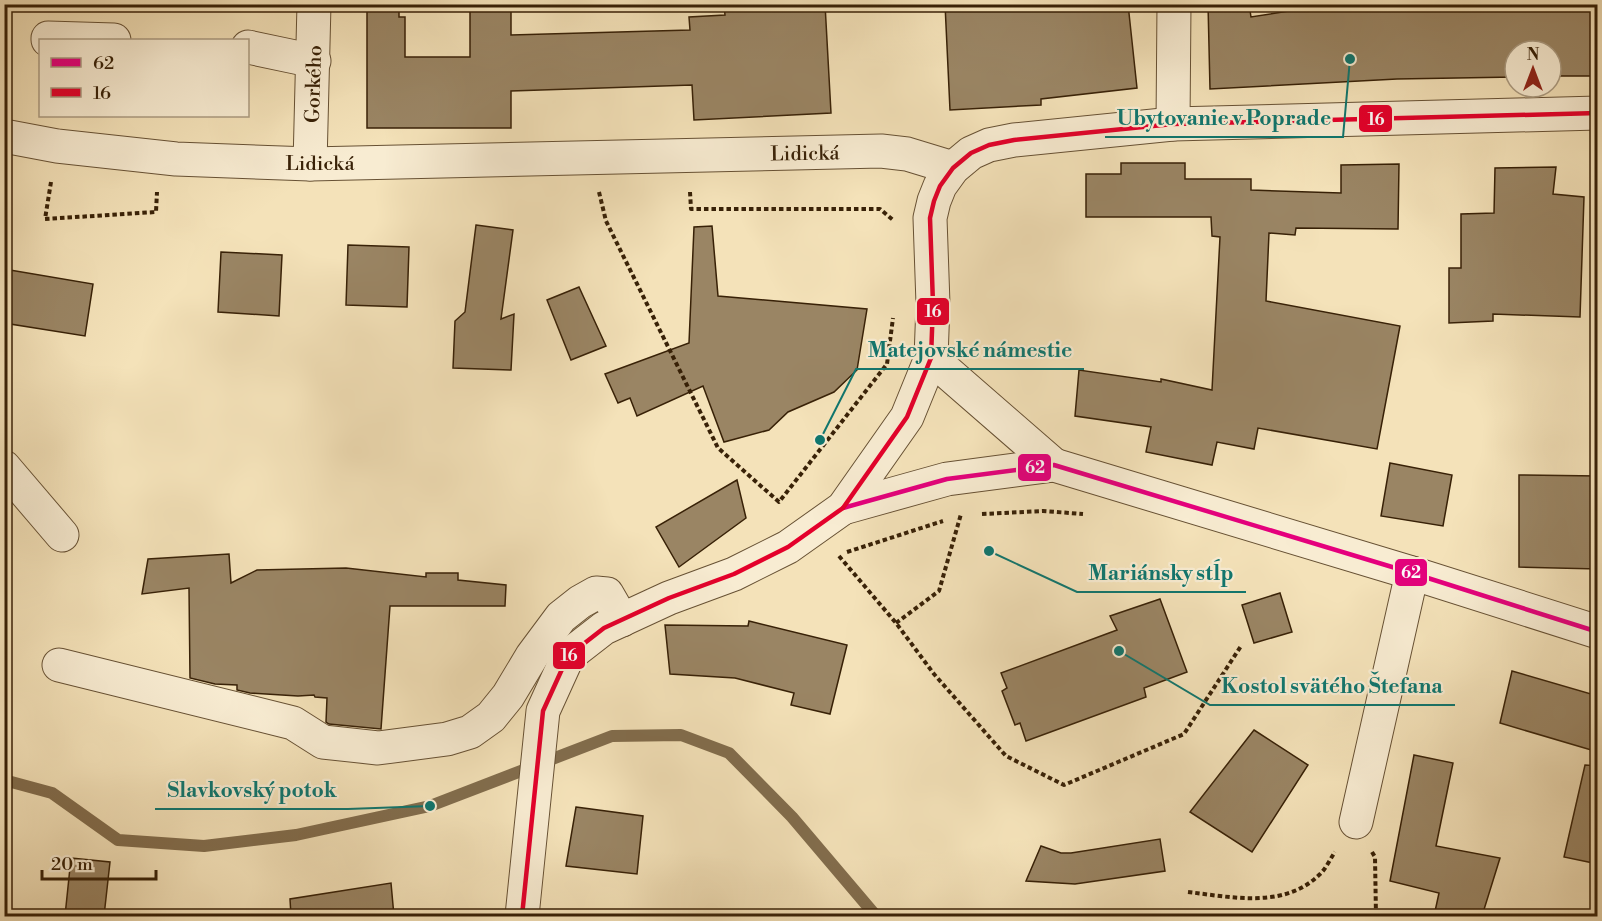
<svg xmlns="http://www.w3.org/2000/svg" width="1602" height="921" font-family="'Libre Bodoni',serif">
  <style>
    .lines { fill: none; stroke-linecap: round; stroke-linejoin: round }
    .stream { stroke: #826d4d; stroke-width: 12 }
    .building { fill: #9a8564; stroke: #382107; stroke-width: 1.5 }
    .minor-casing { stroke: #675134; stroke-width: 35 }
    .path { stroke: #382107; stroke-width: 4; stroke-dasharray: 4.5 3; stroke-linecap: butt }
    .minor { stroke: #f8ecd2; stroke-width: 33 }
    .bus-1-casing { stroke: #f8ecd2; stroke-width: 9 }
    .bus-2-casing { stroke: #f8ecd2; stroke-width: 9 }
    .bus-1 { stroke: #e5007d; stroke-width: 4.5 }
    .bus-2 { stroke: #e4002b; stroke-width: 4.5 }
    .labels { text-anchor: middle; stroke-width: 4.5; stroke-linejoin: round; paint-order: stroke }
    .street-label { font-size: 20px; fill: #382107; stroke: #f8ecd2 }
    .leader { fill: none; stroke: #0f766e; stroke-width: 2 }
    .callout-dot { fill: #0f766e; stroke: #f8ecd2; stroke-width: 2 }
    .callout-label { font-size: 21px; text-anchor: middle; font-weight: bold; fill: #0f766e; stroke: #f8ecd2; stroke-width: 4.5; stroke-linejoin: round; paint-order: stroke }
    .line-badge { stroke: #f8ecd2; stroke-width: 2 }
    .badge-label { font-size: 16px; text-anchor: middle; font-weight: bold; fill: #fff }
  </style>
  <rect width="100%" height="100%" fill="#f4e2b9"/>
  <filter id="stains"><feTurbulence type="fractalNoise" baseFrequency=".00333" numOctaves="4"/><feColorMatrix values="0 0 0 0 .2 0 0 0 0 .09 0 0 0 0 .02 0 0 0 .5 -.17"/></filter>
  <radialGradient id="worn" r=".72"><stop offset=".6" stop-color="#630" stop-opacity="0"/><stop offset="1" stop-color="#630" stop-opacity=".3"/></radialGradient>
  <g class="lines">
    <path class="stream" d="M4 780 52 793 118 840 204 846 296 835 430 806 612 736 681 735 729 753 792 817 876 916"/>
  </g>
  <g class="building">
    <path d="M367 4H399V17H405V57H470V4H511V35L690 30 689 17 725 15 724 4H825L831 113 694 120 692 85 511 91V128H367Z"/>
    <path d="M945 4H1128L1137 88 1041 99V105L950 110Z"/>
    <path d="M1208 4H1249L1251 17 1333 4H1598V76H1551V51H1515V77L1397 79 1210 89Z"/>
    <path d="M1121 163H1185V179H1251V190L1341 193V165L1399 164 1398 229 1296 228 1295 235 1269 233 1266 301 1400 326 1377 449 1258 428 1254 449 1217 442 1212 465 1146 452 1151 427 1075 416 1079 370 1161 382V379L1212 390 1220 237 1212 236 1211 217H1086V174H1121Z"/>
    <path d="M1556 167 1553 194 1584 197 1580 317 1493 314V321L1449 323V268H1461V214L1494 213 1495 168Z"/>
    <path d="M476 225 513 230 501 319 514 314 511 370 453 368 455 321 465 312Z"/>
    <path d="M712 226 718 296 867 309 857 370 834 392 788 412 769 430 724 442 703 386 637 416 630 398 618 403 605 374 689 343 694 227Z"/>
    <path d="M348 245 409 247 407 307 346 305Z"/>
    <path d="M221 252 282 255 279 316 218 312Z"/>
    <path d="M4 269 93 284 85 336 4 323Z"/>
    <path d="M579 287 606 346 571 360 547 300Z"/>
    <path d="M1390 463 1452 475 1443 526 1381 516Z"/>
    <path d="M1519 475 1598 476V569L1519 567Z"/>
    <path d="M737 480 746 518 679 567 656 527Z"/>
    <path d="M229 554 231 583 257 570 346 568 426 577V573H458V580L506 585 505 606H390L381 729 329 724 326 722 327 698 315 697 314 695 298 696 250 693 237 690V685L215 684 190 678 189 588 142 594 148 559Z"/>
    <path d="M1280 593 1292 632 1254 643 1242 605Z"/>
    <path d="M1160 599 1187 672 1144 688 1146 697 1026 741 1020 723 1015 725 1002 691 1007 688 1001 673 1117 630 1110 616Z"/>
    <path d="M749 621 847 645 830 714 791 705 794 693 735 678 670 674 665 625 748 626Z"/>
    <path d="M1512 671 1598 696V752L1500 723Z"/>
    <path d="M1254 730 1308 765 1252 852 1190 812Z"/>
    <path d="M1414 755 1453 763 1436 846 1500 858 1482 916H1434L1439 893 1390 881Z"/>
    <path d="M1585 765 1598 766V864L1564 857Z"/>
    <path d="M576 807 643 816 637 874 566 866Z"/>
    <path d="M1160 839 1165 871 1075 884 1026 881 1041 846 1061 853H1071Z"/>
    <path d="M71 858 110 862 104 916H65Z"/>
    <path d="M391 883 394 916H291L290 899Z"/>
  </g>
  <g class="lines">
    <defs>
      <g id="minor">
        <path d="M48 40V38L114 40"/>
        <path d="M248 47 314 61"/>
        <path d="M1173 124 1174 4"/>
        <path d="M4 136 57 146 176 159 310 164 881 151 907 154 953 168"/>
        <path d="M310 164 314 4"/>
        <path d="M931 358 1054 465"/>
        <path d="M4 467 62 535"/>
        <path d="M843 508 947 479 1054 465 1412 573 1598 632"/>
        <path d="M59 665 293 723 323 742 378 748 447 739 470 732 491 717 508 696 532 656 561 617 580 602 596 593 607 594 622 620"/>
        <path d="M1356 822 1412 573"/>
        <path d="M522 916 543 711 568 656 604 628 669 598 734 574 788 547 843 508 907 417 931 358 933 304 930 218 934 201 940 186 953 168 971 153 989 145 1014 140 1173 124 1598 113"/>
      </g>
    </defs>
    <use href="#minor" class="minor-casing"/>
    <g class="path">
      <path d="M51 182 45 219 156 212 157 192"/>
      <path d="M599 192 606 221 718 448 779 502 887 364 893 318"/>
      <path d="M690 192 691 209H880L893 220"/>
      <path d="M982 514 1043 511 1083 514"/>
      <path d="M847 552 943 521"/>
      <path d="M839 556 896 623 934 674 1006 756 1064 785 1184 734 1241 646"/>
      <path d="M896 623 939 591 961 514"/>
      <path d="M1372 852 1375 857 1376 916"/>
      <path d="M1188 892C1231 897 1284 909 1319 875 1326 869 1330 859 1335 852"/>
    </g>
    <use href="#minor" class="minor"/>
    <defs>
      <path id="bus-1" d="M843 508 947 479 1054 465 1412 573 1598 632"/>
      <path id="bus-2" d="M522 916 543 711 568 656 604 628 669 598 734 574 788 547 843 508 907 417 931 358 933 304 930 218 934 201 940 186 953 168 971 153 989 145 1014 140 1173 124 1598 113"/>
    </defs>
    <use href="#bus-1" class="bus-1-casing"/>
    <use href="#bus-2" class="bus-2-casing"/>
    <use href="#bus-1" class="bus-1"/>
    <use href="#bus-2" class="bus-2"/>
  </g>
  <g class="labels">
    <g class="street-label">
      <text transform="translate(313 84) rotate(-88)" y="7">Gorkého</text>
      <text transform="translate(805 153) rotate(-1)" y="7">Lidická</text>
      <text x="320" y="170">Lidická</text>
    </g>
  </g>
  <path class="leader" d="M1350 59L1343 137H1105M820 440L856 369H1084M989 551L1077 592H1246M1119 651L1210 705H1455M430 806L348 809H155"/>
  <g class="callout-dot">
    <circle cx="1350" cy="59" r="6"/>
    <circle cx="820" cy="440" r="6"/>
    <circle cx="989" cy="551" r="6"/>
    <circle cx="1119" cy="651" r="6"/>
    <circle cx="430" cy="806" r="6"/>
  </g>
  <g class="callout-label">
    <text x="1224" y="125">Ubytovanie v Poprade</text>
    <text x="970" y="357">Matejovské námestie</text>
    <text x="1161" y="580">Mariánsky stĺp</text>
    <text x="1332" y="693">Kostol svätého Štefana</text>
    <text x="252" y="797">Slavkovský potok</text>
  </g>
  <g class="line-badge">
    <rect x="1358" y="104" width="35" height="29" rx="6" fill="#e4002b"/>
    <rect x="916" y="297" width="34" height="29" rx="6" fill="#e4002b"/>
    <rect x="1017" y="453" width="35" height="29" rx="6" fill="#e5007d"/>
    <rect x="1394" y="558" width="34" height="29" rx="6" fill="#e5007d"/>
    <rect x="552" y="641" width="34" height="29" rx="6" fill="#e4002b"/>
  </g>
  <g class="badge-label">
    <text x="1376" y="125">16</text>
    <text x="933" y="317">16</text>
    <text x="1035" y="473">62</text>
    <text x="1411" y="578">62</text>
    <text x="569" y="661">16</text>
  </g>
  <rect width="1602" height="921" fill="none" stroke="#f4e2b9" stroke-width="24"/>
  <rect x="6" y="6" width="1590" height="909" fill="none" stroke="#382107" stroke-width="3"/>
  <rect x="12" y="12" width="1578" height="897" fill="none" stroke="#382107" stroke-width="1.5"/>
  <rect x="39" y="39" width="210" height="78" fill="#f8ecd2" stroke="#ab9b81" stroke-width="1.5"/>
  <rect x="51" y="58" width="30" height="9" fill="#e5007d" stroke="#ab9b81" stroke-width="1.5"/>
  <text x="93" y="69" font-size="18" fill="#382107">62</text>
  <rect x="51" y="88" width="30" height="9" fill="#e4002b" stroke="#ab9b81" stroke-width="1.5"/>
  <text x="93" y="99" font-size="18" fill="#382107">16</text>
  <g transform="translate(1533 69)"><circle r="28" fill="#f8ecd2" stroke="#ab9b81" stroke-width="1.5"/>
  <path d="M0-4.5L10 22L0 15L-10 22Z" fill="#8f2418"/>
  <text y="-9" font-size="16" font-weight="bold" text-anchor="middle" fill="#382107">N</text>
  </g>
  <path d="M42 870v9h114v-9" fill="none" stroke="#382107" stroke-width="3"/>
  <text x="51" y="870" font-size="18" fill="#382107" stroke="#f8ecd2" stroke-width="4.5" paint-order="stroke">20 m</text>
  <rect width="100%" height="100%" filter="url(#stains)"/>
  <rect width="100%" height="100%" fill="url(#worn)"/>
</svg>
